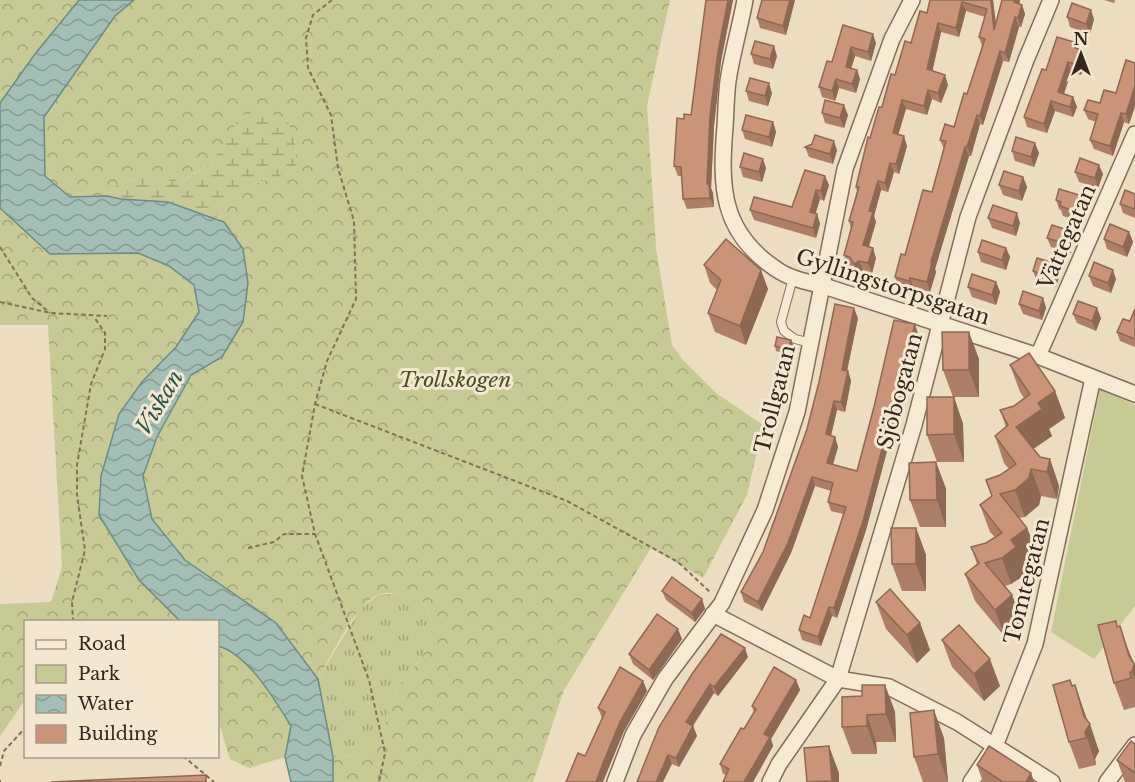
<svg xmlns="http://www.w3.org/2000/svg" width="1135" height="782" font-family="'Libre Baskerville',serif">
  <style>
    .grass { fill: url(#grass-tufts) }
    .forest { fill: url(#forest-crowns) }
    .wetland { fill: url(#wetland-marsh) }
    .park { fill: #c7ca95 }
    .water { fill: url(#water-waves); stroke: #6b8c82; stroke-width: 1.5 }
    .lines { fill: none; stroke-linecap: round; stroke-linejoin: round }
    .lane-casing { stroke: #856d59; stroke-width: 10 }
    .street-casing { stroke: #856d59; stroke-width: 18 }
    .path { stroke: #856d59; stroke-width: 2; stroke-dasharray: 4.5 3; stroke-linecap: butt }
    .lane { stroke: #f7ead3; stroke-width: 8 }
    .street { stroke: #f7ead3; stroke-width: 15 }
    .wall { fill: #ad7f66 }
    .shaded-wall { fill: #8d6853 }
    .building { fill: #c99477; stroke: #8d6853; stroke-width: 1.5 }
    .labels { text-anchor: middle; stroke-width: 6; stroke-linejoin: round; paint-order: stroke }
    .street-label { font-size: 21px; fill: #35271d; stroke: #f4e7d0 }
    .park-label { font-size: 21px; font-style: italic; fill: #485124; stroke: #f4e7d0 }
    .water-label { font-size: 22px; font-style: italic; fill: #2c544f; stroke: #f4e7d0 }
  </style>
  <defs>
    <pattern id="grass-tufts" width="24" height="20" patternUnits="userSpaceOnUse" patternTransform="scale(1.5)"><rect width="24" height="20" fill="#c7ca95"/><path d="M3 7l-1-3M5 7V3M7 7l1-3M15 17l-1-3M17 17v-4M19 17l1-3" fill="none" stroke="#a2a479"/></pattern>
    <pattern id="forest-crowns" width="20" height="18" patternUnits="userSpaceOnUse" patternTransform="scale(1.5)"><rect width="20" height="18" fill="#c7ca95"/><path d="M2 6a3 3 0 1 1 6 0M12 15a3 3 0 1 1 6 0" fill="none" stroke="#a2a479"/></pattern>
    <pattern id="wetland-marsh" width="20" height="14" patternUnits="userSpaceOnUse" patternTransform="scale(1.5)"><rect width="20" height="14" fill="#c7ca95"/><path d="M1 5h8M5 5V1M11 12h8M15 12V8" fill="none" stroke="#a2a479"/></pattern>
    <pattern id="water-waves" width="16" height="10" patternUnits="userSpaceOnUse" patternTransform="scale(1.5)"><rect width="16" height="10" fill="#a3beb5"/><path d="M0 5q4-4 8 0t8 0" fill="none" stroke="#869a93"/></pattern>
  </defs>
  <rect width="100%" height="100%" fill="#ecdcc0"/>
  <path class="grass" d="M400 593 420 598 427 607 433 629 422 658 397 688 378 747 356 756 333 757 318 679 360 609 378 595Z"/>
  <g class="forest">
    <path d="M0 0H79L35 54 0 103Z"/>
    <path d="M134 0H670L647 105 656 248 672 345 683 360 716 393 763 425 747 495 703 578 651 548 564 690 533 782H333V757L356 756 378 747 397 688 422 658 433 629 427 607 420 598C408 595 390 590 378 595 356 603 330 658 318 679L276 623 185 560 152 519 143 476 157 437 191 375 222 357 224 222 217 218V208C227 199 237 192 249 186 264 179 287 177 297 164L294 137 222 146 213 161 182 182 122 179 107 196 70 197 45 176 44 117 115 16Z"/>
    <path d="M0 208 50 254 138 253 169 266 194 285 199 312 176 347 142 382 119 414 101 477 99 515 139 580 180 621 26 622 25 700 0 736V604L51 602 62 567 48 325H0Z"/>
    <path d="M218 646C248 654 275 700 291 726L285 757 249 768 230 759 218 720Z"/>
  </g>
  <path class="wetland" d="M266 111 288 123 294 137 297 164C288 176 268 179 254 184 240 190 228 198 217 208V218L168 202 121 199 107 196 122 179 183 182 213 161 241 115Z"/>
  <path class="park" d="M1100 389 1135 405V606L1094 659 1051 632Z"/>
  <path class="water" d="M79 0H134L115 16 44 117 45 176 70 197 107 196 121 199 168 202 224 222 243 249 248 283 243 322 222 357 191 375 157 437 143 476 152 519 185 560 276 623 318 679 333 757V782H291L285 757 291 726C275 700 248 654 218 646V622L180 621 139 580 99 515 101 476 119 414 142 382 176 347 199 312 194 285 169 266 138 253 50 254 0 208V103L35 54Z"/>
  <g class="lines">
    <defs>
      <path id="lane" d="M793 278 781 322 784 331 795 339 811 343"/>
      <g id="street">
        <path d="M745 0C740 27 732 54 728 81 726 96 726 112 725 127 720 187 721 232 776 269 790 279 808 282 824 286L1038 356 1135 394"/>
        <path d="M1038 356 1135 134"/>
        <path d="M713 614 838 679 889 687 957 722 1052 782"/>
        <path d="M615 782 633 735 665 679 722 603 765 510 797 412 845 169 892 39 912 0"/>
        <path d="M770 782 779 764 838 679 914 425 968 217 1026 60 1051 0"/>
        <path d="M971 782 995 746 1035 644 1093 378"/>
        <path d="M1107 782 1135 745"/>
      </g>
    </defs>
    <use href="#lane" class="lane-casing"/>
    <use href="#street" class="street-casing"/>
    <g class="path">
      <path d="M332 0 313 15 306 38 308 68 331 115 338 168 354 221 356 299 327 361 315 404 302 476 315 534 369 680 385 753 379 782"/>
      <path d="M0 247 32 298 50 313"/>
      <path d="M0 302 51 313 107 316"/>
      <path d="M315 404 567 501 678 562 711 593"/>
      <path d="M248 548 274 542 284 534H315"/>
      <path d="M73 622 72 602 85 550 77 495V465L91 384 105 349V333L94 317"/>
      <path d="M183 756 214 782"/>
      <path d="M0 766 4 751 26 727"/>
      <path d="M0 780V782"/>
    </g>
    <use href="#lane" class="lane"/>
    <use href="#street" class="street"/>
  </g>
  <g class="wall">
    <path d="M706 0H733L721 61 714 126 711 188 713 193 714 207 687 209 683 199 682 176H678L674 166 684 119 691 115Z"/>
    <path d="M795 0 786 35 760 28 757 18Z"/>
    <path d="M930 0H993L996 23 1002 0H1020L1019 4 1022 5 1025 14 1021 27H1019L1009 62 1003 61 983 125 980 124 971 156H969L935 269 936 272 930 292 913 287V290L898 286 895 277 905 255 932 192 944 149 940 140 954 127 967 94 982 46 979 37 985 17 966 11 959 37 941 32 932 71 948 85 941 103 932 99 927 115 906 109 898 135 907 146 899 174 894 172 888 192 881 190 874 216 876 222 869 247 876 258 872 273 863 270 857 274 854 266 847 265 844 255 851 228 849 221 857 191 856 187 870 138 895 75 911 43 927 13Z"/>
    <path d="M1104 0H1115L1114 3Z"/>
    <path d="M1067 17 1094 19 1090 34 1070 27Z"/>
    <path d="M843 25 876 43 871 61 855 56 851 68 857 70 860 79 856 93 839 88 835 101 822 97 819 87 832 62Z"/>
    <path d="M1079 49 1086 59 1081 75 1071 72 1064 94 1073 97 1077 107 1073 117 1055 111 1047 133 1027 127 1024 117 1046 70Z"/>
    <path d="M751 54 777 56 773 69 754 64Z"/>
    <path d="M1135 63V106L1129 124 1124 122 1113 156 1094 149 1090 140 1096 122 1088 119 1084 110 1100 103 1116 93Z"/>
    <path d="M746 91 772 93 768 106 749 101Z"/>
    <path d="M822 113 848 115 844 128 825 123Z"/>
    <path d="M773 122 776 132 772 147 745 139 742 130Z"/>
    <path d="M805 147 837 150 833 164 809 157Z"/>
    <path d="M1012 151 1039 153 1034 167 1015 161Z"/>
    <path d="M740 167 766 168 762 182 743 177Z"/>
    <path d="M805 170 829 185 824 201 820 199 815 214H817L820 224 816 238 754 220 750 210 792 207Z"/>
    <path d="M1075 172 1103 174 1098 188 1079 182Z"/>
    <path d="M1023 177 1027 187 1022 201 1003 195 999 185Z"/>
    <path d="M1135 194V218L1123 213 1120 204Z"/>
    <path d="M1086 197 1089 207 1084 222 1063 216 1061 210 1059 209 1056 200Z"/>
    <path d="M988 218 1020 223 1016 236 992 228Z"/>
    <path d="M1129 232 1133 242 1127 257 1107 249 1104 239Z"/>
    <path d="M1047 238 1075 241 1070 254 1051 247Z"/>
    <path d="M1006 248 1010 257 1006 270 981 262 978 252Z"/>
    <path d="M704 265 768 289 746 345 715 332 708 313 717 290 710 283Z"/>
    <path d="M1033 271 1060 274 1056 287 1037 281Z"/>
    <path d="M1089 276 1116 279 1111 293 1093 286Z"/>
    <path d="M996 282 1000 292 996 305 972 297 968 287Z"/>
    <path d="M1043 298 1046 308 1042 320 1023 314 1019 304Z"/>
    <path d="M1135 309V347L1120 341 1117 332 1130 321Z"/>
    <path d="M1073 314 1101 318 1096 331 1077 323Z"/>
    <path d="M858 318 847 371H848L851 381 845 412 837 410 831 436 835 437 838 447 833 465 857 471 918 334 866 530 837 618 832 616 821 646 802 640 799 630 810 618 843 514 831 511 828 502 831 491 815 486 791 553 762 611 744 602 741 592 763 552Z"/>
    <path d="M791 340 793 345 790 355 776 351 775 346Z"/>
    <path d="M979 359V397H954L963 424 964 462H937L927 435 953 397 943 370Z"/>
    <path d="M1010 365 1055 391 1065 418 1049 429 1052 436 1033 449 1040 457 1050 459 1059 486 1057 499 1041 496 1039 505 1025 517 1019 518 1027 528 1037 554 1023 565 1026 574 1011 584 1005 586 1012 595 1022 622 1005 637 975 601 965 574 977 564 971 547 986 543 995 537 990 532 980 505 992 496 1000 475 1009 469 1004 463 995 436 1006 427 1000 410 1014 406 1024 398 1020 392Z"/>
    <path d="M936 462 946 489V527H920L910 500Z"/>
    <path d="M916 528 926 555V591H902L892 564Z"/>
    <path d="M662 591 702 599 705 609 695 622 666 600Z"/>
    <path d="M876 602 920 623 930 650 917 663 886 629Z"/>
    <path d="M1118 627 1135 665V707L1124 710 1114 683Z"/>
    <path d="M682 639 653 680 633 664 629 654Z"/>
    <path d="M942 640 1000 686 984 701 952 667Z"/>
    <path d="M748 657 718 696 714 693 693 726 697 736 679 767 672 764 637 782 692 674Z"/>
    <path d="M796 680 800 690 771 739 773 746 753 782H723L726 775 723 774 720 764 744 729 754 713 752 706Z"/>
    <path d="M643 681 647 691 624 731 606 772 585 756 602 718 598 708Z"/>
    <path d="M885 685 895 712 896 742H876L877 754H852L842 727 862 696Z"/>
    <path d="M1075 685 1087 721 1099 751 1095 759 1096 765 1079 769 1069 742 1072 686Z"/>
    <path d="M944 738 948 782H923L914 757Z"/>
    <path d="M1135 744V782H1125L1117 760Z"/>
    <path d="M977 765 1031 773 1034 782H983Z"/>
  </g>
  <g class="shaded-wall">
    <path d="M728 0H733L721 61 714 126 711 188 713 193 714 207 710 198 707 184 710 116 718 52Z"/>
    <path d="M790 0H795L786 35 783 26Z"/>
    <path d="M991 0H993L997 39 994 30Z"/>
    <path d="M1014 0H1020L1017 12 1014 2Z"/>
    <path d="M962 2 966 11 959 37 956 28Z"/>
    <path d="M1022 5 1025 14 1021 27 1018 18Z"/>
    <path d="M1091 10 1094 19 1090 34 1086 24Z"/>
    <path d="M1015 17 1019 27 1009 62 1005 53Z"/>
    <path d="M938 23 941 32 931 78 927 69Z"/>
    <path d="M873 34 876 43 871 61 868 52Z"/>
    <path d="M774 46 777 56 773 69 770 59Z"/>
    <path d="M851 47 855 56 849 76 846 67Z"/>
    <path d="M1082 50 1086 59 1081 75 1077 65Z"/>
    <path d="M1000 51 1003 61 983 125 980 116Z"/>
    <path d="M1068 62 1071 72 1061 102 1058 92Z"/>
    <path d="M857 70 860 79 856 93 852 84Z"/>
    <path d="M945 75 948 85 941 103 938 93Z"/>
    <path d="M836 79 839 88 835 101 832 91Z"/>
    <path d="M769 83 772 93 768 106 765 96Z"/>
    <path d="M1135 86V106L1129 124 1126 114Z"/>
    <path d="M928 90 932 99 927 115 924 106Z"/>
    <path d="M1073 97 1077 107 1073 117 1070 107Z"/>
    <path d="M902 100 906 109 896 142 893 133Z"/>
    <path d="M1051 101 1055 111 1047 133 1044 124Z"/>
    <path d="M844 105 848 115 844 128 840 118Z"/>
    <path d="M1121 113 1124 122 1113 156 1110 146Z"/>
    <path d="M977 115 980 124 971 156 967 147Z"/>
    <path d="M773 122 776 132 772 147 769 137Z"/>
    <path d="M904 136 907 146 899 174 896 164Z"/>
    <path d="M834 141 837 150 833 164 830 154Z"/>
    <path d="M1035 143 1039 153 1034 167 1031 157Z"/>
    <path d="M965 147 969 156 935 269 936 272 930 292 927 282 931 262Z"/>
    <path d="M763 159 766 168 762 182 759 172Z"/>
    <path d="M890 163 894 172 888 192 885 183Z"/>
    <path d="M1099 165 1103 174 1098 188 1095 178Z"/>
    <path d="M825 176 829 185 824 201 821 191Z"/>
    <path d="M1023 177 1027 187 1022 201 1019 191Z"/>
    <path d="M878 181 881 190 874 216 876 222 866 255 863 245 869 211Z"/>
    <path d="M816 190 820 199 813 222 810 212Z"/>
    <path d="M1086 197 1089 207 1084 222 1080 213Z"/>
    <path d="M1017 213 1020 223 1016 236 1013 226Z"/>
    <path d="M817 214 820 224 816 238 813 228Z"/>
    <path d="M1071 231 1075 241 1070 254 1067 244Z"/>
    <path d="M1129 232 1133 242 1127 257 1123 247Z"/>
    <path d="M873 248 876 258 872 273 868 263Z"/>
    <path d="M1006 248 1010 257 1006 270 1002 260Z"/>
    <path d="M859 261 863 270 857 274 854 264Z"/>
    <path d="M1057 264 1060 274 1056 287 1053 278Z"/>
    <path d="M761 270 768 289 746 345 740 326Z"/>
    <path d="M1113 270 1116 279 1111 293 1108 283Z"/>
    <path d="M910 278 913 287V290L909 281Z"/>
    <path d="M996 282 1000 292 996 305 992 295Z"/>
    <path d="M1043 298 1046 308 1042 320 1039 311Z"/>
    <path d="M854 308 858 318 845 380 842 370Z"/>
    <path d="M1097 308 1101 318 1096 331 1092 321Z"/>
    <path d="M915 324 918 334 866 530 837 618 834 608Z"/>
    <path d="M969 332 979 359V397L969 370Z"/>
    <path d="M791 340 793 345 790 355 788 350Z"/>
    <path d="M848 371 851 381 845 412 841 402Z"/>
    <path d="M1055 391 1065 418 1049 429 1052 436 1026 454 1016 427 1038 403Z"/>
    <path d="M954 397 963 424 964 462 954 434Z"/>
    <path d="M834 401 837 410 829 444 826 434Z"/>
    <path d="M835 437 838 447 830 473 827 463Z"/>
    <path d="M1050 459 1059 486 1057 499 1047 472Z"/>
    <path d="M936 462 946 489V527L937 500Z"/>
    <path d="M1031 469 1041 496 1039 505 1025 517 1015 490Z"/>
    <path d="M812 477 815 486 791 553 762 611 758 602Z"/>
    <path d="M916 528 926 555V591L916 564Z"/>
    <path d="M1027 528 1037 554 1023 565 1026 574 1011 584 1002 558 1011 540Z"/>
    <path d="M1012 595 1022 622 1005 637 995 610Z"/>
    <path d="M702 599 705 609 695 622 692 613Z"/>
    <path d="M829 607 832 616 821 646 818 637Z"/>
    <path d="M920 623 930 650 917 663 907 635Z"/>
    <path d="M1120 626 1134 666V664L1135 665V681L1132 672 1129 656Z"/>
    <path d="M678 629 682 639 653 680 649 670Z"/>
    <path d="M745 648 748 657 718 696 714 687Z"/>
    <path d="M990 659 1000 686 984 701 974 674Z"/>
    <path d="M796 680 800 690 771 739 773 746 753 782H744L764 734Z"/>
    <path d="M643 681 647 691 624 731 603 782H596L603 763 620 722Z"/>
    <path d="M710 684 714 693 689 731 686 722Z"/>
    <path d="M885 685 895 712 896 742 886 714Z"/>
    <path d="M1075 685 1089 725 1090 724 1099 751 1095 759 1096 765 1085 732 1084 716Z"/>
    <path d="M934 710 944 738 948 782 938 754Z"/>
    <path d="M867 715 876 742 877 754 867 726Z"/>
    <path d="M693 726 697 736 679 767 676 758Z"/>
    <path d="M829 746 839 773V782H832Z"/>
    <path d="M668 755 672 764 663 782H656Z"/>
    <path d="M1031 773 1034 782H1026Z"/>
  </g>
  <g class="building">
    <path d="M706 0H728L718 52 710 116 707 184H709L710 198 683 199 681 167 674 166 677 118 684 119V114L691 115Z"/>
    <path d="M762 0H790L783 26 757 18Z"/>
    <path d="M930 0H991L994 30 1002 0H1014V2L1022 5 1018 18 1015 17 1005 53 1000 51 980 116 977 115 967 147H965L931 262 932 263 927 282 910 278 909 281 895 277 901 254 905 255 923 190 932 192 946 141 940 140 945 124 954 127 964 93 967 94 985 39 979 37 987 9 962 2 956 28 938 23 927 69 945 75 938 93 928 90 924 106 902 100 893 133 904 136 896 164 890 163 885 183 878 181 869 211 873 212 863 245 873 248 868 263 859 261 854 264 850 257 844 255 853 222 849 221 859 187H856L868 137 870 138 879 107H882L891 74 895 75 905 41 911 43 920 11 927 13Z"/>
    <path d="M1072 3 1091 10 1086 24 1067 17Z"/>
    <path d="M843 25 873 34 868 52 851 47 846 67 857 70 852 84 836 79 832 91 819 87 827 61 832 62Z"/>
    <path d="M1057 37 1077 43 1075 48 1082 50 1077 65 1068 62 1058 92 1073 97 1070 107 1051 101 1044 124 1024 117 1042 69 1046 70Z"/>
    <path d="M755 41 774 46 770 59 751 54Z"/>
    <path d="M1126 60 1135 63V86L1126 114 1121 113 1110 146 1090 140 1098 114 1084 110 1088 100 1100 103 1104 90 1116 93Z"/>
    <path d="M750 78 769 83 765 96 746 91Z"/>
    <path d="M825 100 844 105 840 118 822 113Z"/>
    <path d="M746 115 773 122 769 137 742 130Z"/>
    <path d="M815 135 834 141 830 154 805 147 812 144Z"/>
    <path d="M1016 137 1035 143 1031 157 1012 151Z"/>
    <path d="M744 153 763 159 759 172 740 167Z"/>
    <path d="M1080 158 1099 165 1095 178 1075 172Z"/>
    <path d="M805 170 825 176 821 191 816 190 810 212 817 214 813 228 750 210 754 197 792 207Z"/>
    <path d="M1004 171 1023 177 1019 191 999 185Z"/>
    <path d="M1059 189 1086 197 1080 213 1060 206 1061 202 1056 200Z"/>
    <path d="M1125 190 1135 194V209L1120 204Z"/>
    <path d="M993 205 1017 213 1013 226 988 218Z"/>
    <path d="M1110 224 1129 232 1123 247 1104 239Z"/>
    <path d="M1052 225 1071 231 1067 244 1047 238Z"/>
    <path d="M726 239 761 270 740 326 708 313 721 280 704 265Z"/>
    <path d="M982 240 1006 248 1002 260 978 252Z"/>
    <path d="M1037 258 1057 264 1053 278 1033 271Z"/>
    <path d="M1094 262 1113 270 1108 283 1089 276Z"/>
    <path d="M972 274 996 282 992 295 968 287Z"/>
    <path d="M1023 291 1043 298 1039 311 1019 304Z"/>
    <path d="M1078 301 1097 308 1092 321 1073 314Z"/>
    <path d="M835 304 854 308 842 370 848 371 841 402 834 401 826 434 835 437 827 463 857 471 874 407 894 320 915 324 863 521 834 608 829 607 818 637 799 630 804 615 810 618 846 507 828 502 833 483 812 477 788 543 758 602 741 592 763 552 807 429 819 382Z"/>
    <path d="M1135 309V339L1117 332 1123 319 1130 321Z"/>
    <path d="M942 332H969V370H943Z"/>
    <path d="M777 337 791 340 788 350 775 346Z"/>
    <path d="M1029 353 1055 391 1038 403 1042 409 1016 427 1040 457 1050 459 1047 472 1031 469 1029 478 1015 490 1000 494 1027 528 1011 540 1016 547 1002 558 985 563 1012 595 995 610 965 574 979 563 971 547 986 543 1002 533 980 505 992 496 986 480 1000 475 1016 464 995 436 1008 425 1000 410 1014 406 1030 394 1010 365Z"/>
    <path d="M927 397H954V434L927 435Z"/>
    <path d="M936 462 937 500H910L909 463Z"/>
    <path d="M891 528H916V564H892Z"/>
    <path d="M672 577 702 599 692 613 662 591Z"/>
    <path d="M890 589 920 623 907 635 876 602Z"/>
    <path d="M657 614 678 629 649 670 629 654Z"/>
    <path d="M1116 621 1117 627 1120 626 1129 656 1134 664 1132 672H1130L1131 678 1114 683 1098 625Z"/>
    <path d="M959 625 990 659 974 674 942 640Z"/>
    <path d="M721 634 745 648 714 687 710 684 686 722 693 726 676 758 668 755 656 782H637L659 727 692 674Z"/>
    <path d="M620 667 643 681 620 722 603 763 596 782H566L578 753 585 756 605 712 598 708Z"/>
    <path d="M774 667 796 680 764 734 770 737 744 782H723L729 769 720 764 741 728 744 729 756 709 752 706Z"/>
    <path d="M1070 680 1072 686 1075 685 1084 716 1090 724 1085 732 1086 738 1069 742 1053 685Z"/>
    <path d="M862 685H885L886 714 867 715V726L842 727V697L862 696Z"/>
    <path d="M934 710 938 754 914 757 910 713Z"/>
    <path d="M1131 741 1135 744V773L1117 760Z"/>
    <path d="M829 746 832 781 807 782 804 748Z"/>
    <path d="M989 746 1031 773 1026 782H1003L977 765Z"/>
    <path d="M206 775V782H51Z"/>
  </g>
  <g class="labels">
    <g class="street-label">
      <text transform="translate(1067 237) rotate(-66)" y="7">Vättegatan</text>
      <text transform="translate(893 287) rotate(18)" y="7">Gyllingstorpsgatan</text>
      <text transform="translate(900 391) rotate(-75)" y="7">Sjöbogatan</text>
      <text transform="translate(775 399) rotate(-76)" y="7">Trollgatan</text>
      <text transform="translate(1027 581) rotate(-76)" y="7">Tomtegatan</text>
    </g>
    <g class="park-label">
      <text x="455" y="387">Trollskogen</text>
    </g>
    <g class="water-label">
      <text transform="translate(159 402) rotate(-59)" y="8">Viskan</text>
    </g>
  </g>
  <rect x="24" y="620" width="195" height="138" fill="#f4e7d0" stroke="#a89a88" stroke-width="1.5"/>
  <rect x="36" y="640" width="30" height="9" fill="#f7ead3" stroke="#a89a88" stroke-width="1.5"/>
  <text x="78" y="650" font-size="18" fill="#35271d">Road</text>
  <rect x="36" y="665" width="30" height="18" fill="#c7ca95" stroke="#a89a88" stroke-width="1.5"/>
  <text x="78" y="680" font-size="18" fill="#35271d">Park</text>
  <rect x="36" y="695" width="30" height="18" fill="url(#water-waves)" stroke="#a89a88" stroke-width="1.5"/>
  <text x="78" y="710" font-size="18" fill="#35271d">Water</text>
  <rect x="36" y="725" width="30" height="18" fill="#c99477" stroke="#a89a88" stroke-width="1.5"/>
  <text x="78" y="740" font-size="18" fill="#35271d">Building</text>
  <g transform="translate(1081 54)" stroke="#f4e7d0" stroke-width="4.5" paint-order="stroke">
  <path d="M0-4.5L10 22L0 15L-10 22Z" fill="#35271d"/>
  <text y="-9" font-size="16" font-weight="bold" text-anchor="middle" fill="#35271d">N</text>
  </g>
</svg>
